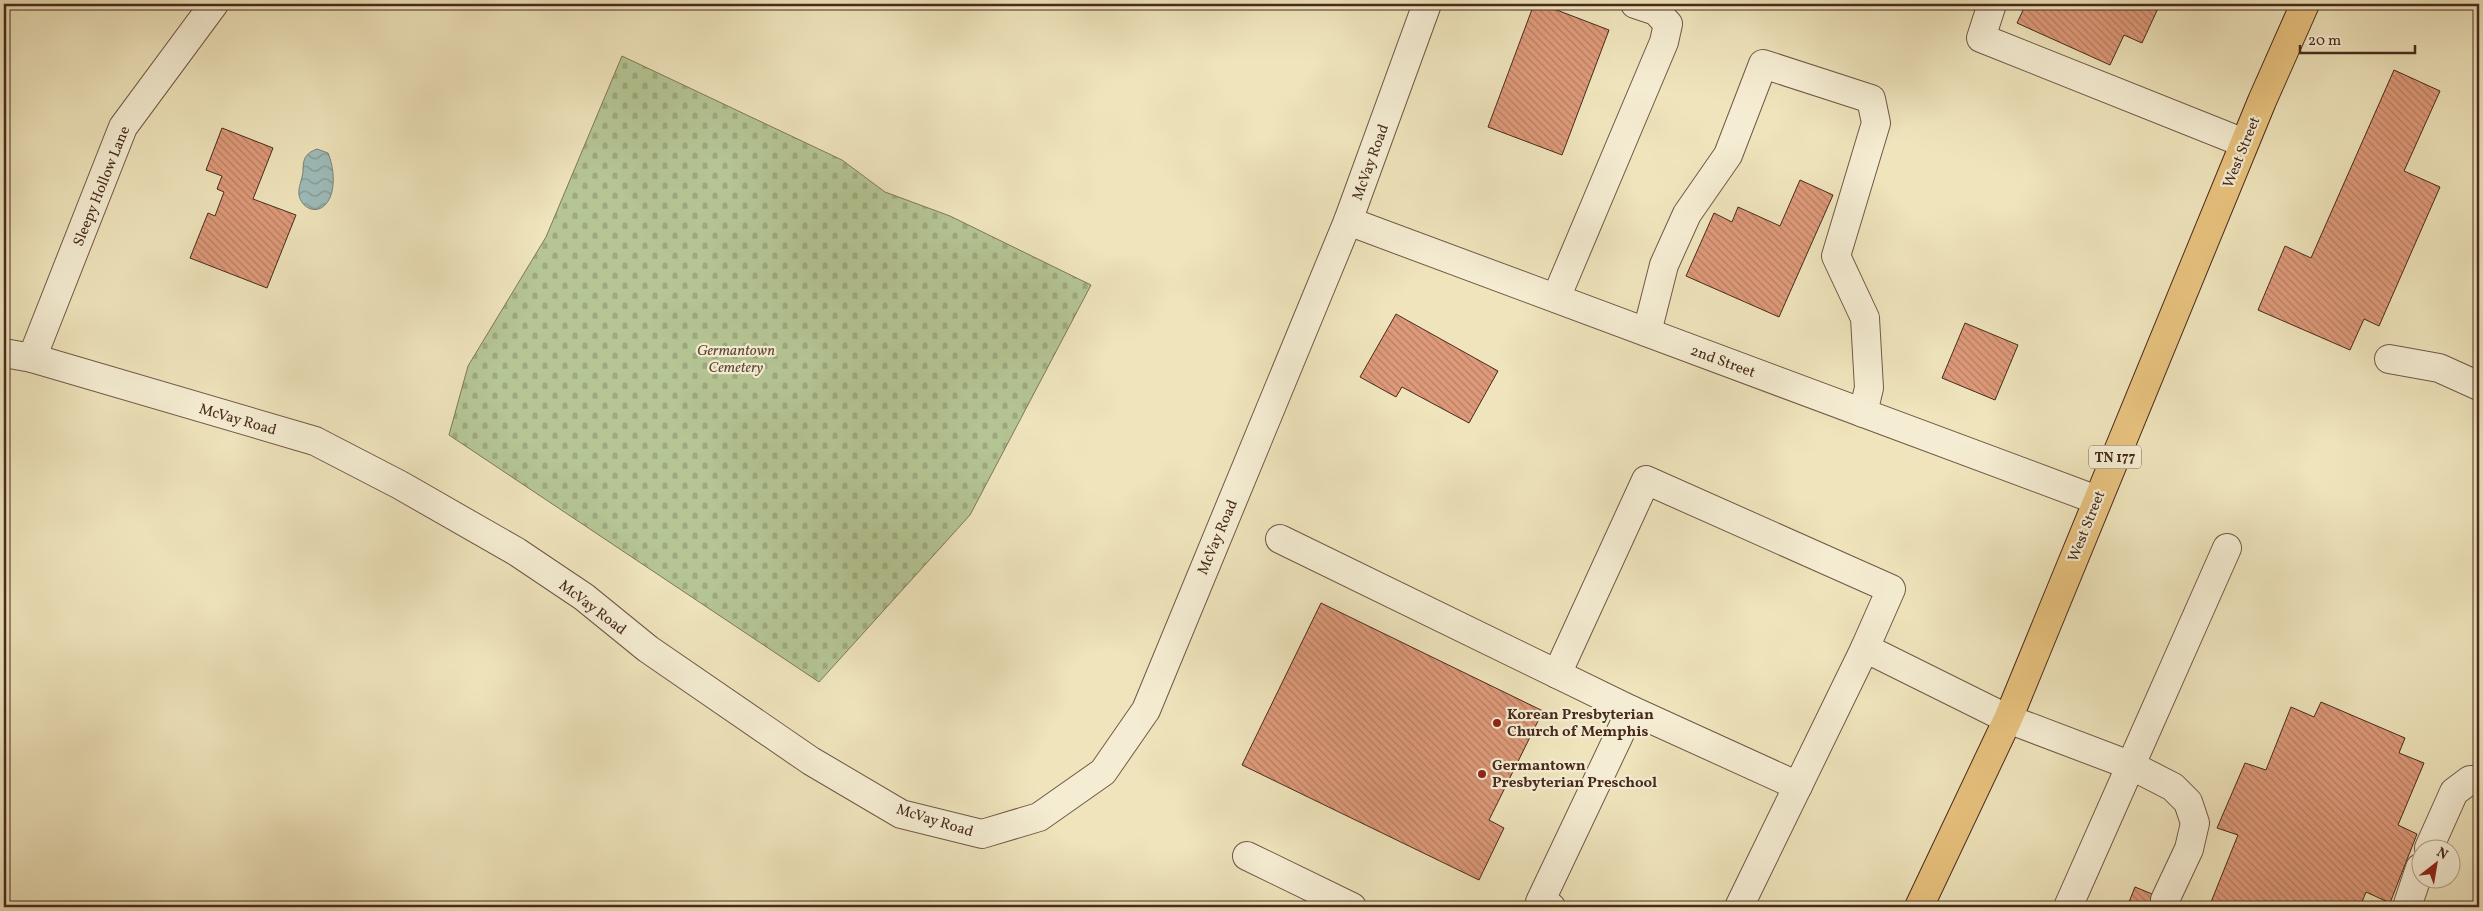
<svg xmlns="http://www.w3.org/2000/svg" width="2483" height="911" font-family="Vollkorn,serif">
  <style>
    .cemetery { fill: url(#cemetery-stones); stroke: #7e7858 }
    .water { fill: url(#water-waves); stroke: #7b827b }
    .building { fill: url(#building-back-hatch); stroke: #482a1d }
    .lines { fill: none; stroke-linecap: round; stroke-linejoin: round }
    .minor-casing { stroke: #725845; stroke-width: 30 }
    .major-casing { stroke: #482a1d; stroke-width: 30 }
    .minor { stroke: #f5edd3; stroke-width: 28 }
    .major { stroke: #e8c27e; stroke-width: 28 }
    .poi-dot { fill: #8f2418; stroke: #f5edd3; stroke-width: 2 }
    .labels { text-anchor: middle; stroke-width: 4.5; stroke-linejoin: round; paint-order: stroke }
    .shield { fill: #f5edd3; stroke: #7c6454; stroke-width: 1 }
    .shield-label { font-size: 14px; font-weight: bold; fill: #482a1d }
    .street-label { font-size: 15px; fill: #482a1d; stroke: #f5edd3 }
    .park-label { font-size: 15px; font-style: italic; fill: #5e4935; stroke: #f5edd3 }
    .poi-label { font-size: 15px; font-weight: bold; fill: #482a1d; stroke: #f5edd3; text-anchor: start }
  </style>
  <defs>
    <pattern id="cemetery-stones" width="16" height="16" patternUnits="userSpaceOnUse" patternTransform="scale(1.25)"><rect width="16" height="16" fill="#b5c594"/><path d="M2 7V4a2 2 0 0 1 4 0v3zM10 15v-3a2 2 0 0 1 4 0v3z" fill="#9da97f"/></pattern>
    <pattern id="water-waves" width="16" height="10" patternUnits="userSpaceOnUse" patternTransform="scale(1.25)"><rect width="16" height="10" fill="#9dbcba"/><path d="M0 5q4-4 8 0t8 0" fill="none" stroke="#829997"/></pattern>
    <pattern id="building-back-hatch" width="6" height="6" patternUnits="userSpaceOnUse" patternTransform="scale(1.25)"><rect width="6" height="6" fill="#de9a7a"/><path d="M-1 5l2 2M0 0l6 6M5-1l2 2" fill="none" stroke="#b67e63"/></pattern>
  </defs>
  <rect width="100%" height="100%" fill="#efe4bc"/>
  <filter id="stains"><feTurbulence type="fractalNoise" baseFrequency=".004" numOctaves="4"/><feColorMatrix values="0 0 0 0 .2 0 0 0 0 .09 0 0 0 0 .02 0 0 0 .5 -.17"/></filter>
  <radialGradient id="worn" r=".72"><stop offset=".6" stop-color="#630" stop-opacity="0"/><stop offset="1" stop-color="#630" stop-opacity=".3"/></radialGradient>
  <path class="cemetery" d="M622 56 842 160 885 192 950 216 1091 285 970 515 819 682 449 435 468 366 546 237Z"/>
  <path class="water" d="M317 149 328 153C334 167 337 193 325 205 315 215 301 207 299 195 298 187 302 180 303 172 303 160 304 154 317 149Z"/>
  <g class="building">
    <path d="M1534 4H1541L1609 30 1562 155 1488 127Z"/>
    <path d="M2026 4H2160L2142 43 2124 35 2110 65 2017 23Z"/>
    <path d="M2394 70 2440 91 2404 171 2440 187 2379 326 2364 319 2350 350 2258 310 2285 246 2311 258Z"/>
    <path d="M222 128 273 148 253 199 296 215 267 288 190 258 208 213 215 216 224 192 217 189 222 176 206 170Z"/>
    <path d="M1800 180 1833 195 1779 317 1686 276 1714 213 1732 222 1738 207 1780 226Z"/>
    <path d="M1396 314 1498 371 1469 423 1402 387 1396 397 1360 377Z"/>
    <path d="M1965 323 2018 345 1995 400 1942 378Z"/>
    <path d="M1321 603 1543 711 1489 820 1504 828 1479 880 1242 765Z"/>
    <path d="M2321 702 2405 738 2399 753 2424 763 2398 825 2417 834 2390 903 2366 892 2360 907H2209L2238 835 2217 828 2245 763 2266 770 2291 707 2314 717Z"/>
    <path d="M2135 887 2184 907H2127Z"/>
    <path d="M2189 901 2205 907H2186Z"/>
  </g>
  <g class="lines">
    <defs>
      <g id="minor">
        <path d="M1992 4 1981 38 2244 143"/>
        <path d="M1348 221 2097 500"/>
        <path d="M1556 298 1664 42 1668 24 1656 11 1635 4"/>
        <path d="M1647 332 1664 265 1687 214 1728 155 1763 64 1871 99 1876 123 1836 256 1865 318 1869 388 1863 413"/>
        <path d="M4 353 32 358 315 441 400 485 517 552 584 597 648 649 811 761 901 814 982 834 1039 817 1103 772 1146 710 1348 221 1427 4"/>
        <path d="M32 358 123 127 214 4"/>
        <path d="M2389 359 2439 368 2479 386"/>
        <path d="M1280 539 1631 710 1540 902 1551 907"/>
        <path d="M1557 674 1646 480 1891 589 1865 648"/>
        <path d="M1631 710 1798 786"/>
        <path d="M2429 848 2454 792 2470 780 2479 781"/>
        <path d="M1247 856 1352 907"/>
        <path d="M1739 907 1865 648 2008 719 2132 766 2173 787 2188 802 2195 823 2189 849 2165 900"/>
        <path d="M2068 907 2227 548"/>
        <path d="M2407 907 2420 868"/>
      </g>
      <path id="major" d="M1919 907 2008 719 2262 101 2305 4"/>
    </defs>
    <use href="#minor" class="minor-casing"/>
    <use href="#major" class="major-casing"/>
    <use href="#minor" class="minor"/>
    <use href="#major" class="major"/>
  </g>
  <g class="poi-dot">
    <circle cx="1497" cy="723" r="5"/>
    <circle cx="1482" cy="774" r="5"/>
  </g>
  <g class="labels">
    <rect class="shield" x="2089" y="445.5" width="52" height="23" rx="4"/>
    <g class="shield-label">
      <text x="2115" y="462">TN 177</text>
    </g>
    <g class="street-label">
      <text transform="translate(2241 152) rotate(-68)" y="5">West Street</text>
      <text transform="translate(1370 162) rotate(-70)" y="5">McVay Road</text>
      <text transform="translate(101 186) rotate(-68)" y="5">Sleepy Hollow Lane</text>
      <text transform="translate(1723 361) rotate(20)" y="5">2nd Street</text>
      <text transform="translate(238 419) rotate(16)" y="5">McVay Road</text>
      <text transform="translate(2086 526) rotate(-68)" y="5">West Street</text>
      <text transform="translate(1217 537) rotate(-67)" y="5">McVay Road</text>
      <text transform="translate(593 607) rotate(37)" y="5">McVay Road</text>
      <text transform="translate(935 820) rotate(17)" y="5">McVay Road</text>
    </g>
    <g class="park-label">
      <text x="736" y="355">Germantown<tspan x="736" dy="17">Cemetery</tspan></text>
    </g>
    <g class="poi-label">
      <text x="1507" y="719">Korean Presbyterian<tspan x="1507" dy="17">Church of Memphis</tspan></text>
      <text x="1492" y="770">Germantown<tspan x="1492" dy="17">Presbyterian Preschool</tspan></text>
    </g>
  </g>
  <rect width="2483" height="911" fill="none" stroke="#efe4bc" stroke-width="20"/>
  <rect x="5" y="5" width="2473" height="901" fill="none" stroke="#482a1d" stroke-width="2.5"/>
  <rect x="10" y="10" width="2463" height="891" fill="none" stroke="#482a1d"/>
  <g transform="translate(2436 864) rotate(31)"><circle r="24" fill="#f5edd3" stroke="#b09f8a"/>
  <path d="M0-4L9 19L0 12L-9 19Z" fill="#8f2418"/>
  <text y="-8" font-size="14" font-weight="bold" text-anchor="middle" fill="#482a1d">N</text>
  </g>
  <path d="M2300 45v8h115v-8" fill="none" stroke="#482a1d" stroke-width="2.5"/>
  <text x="2308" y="45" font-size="15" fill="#482a1d" stroke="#f5edd3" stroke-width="4" paint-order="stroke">20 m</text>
  <rect width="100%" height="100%" filter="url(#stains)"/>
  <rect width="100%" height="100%" fill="url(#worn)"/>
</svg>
